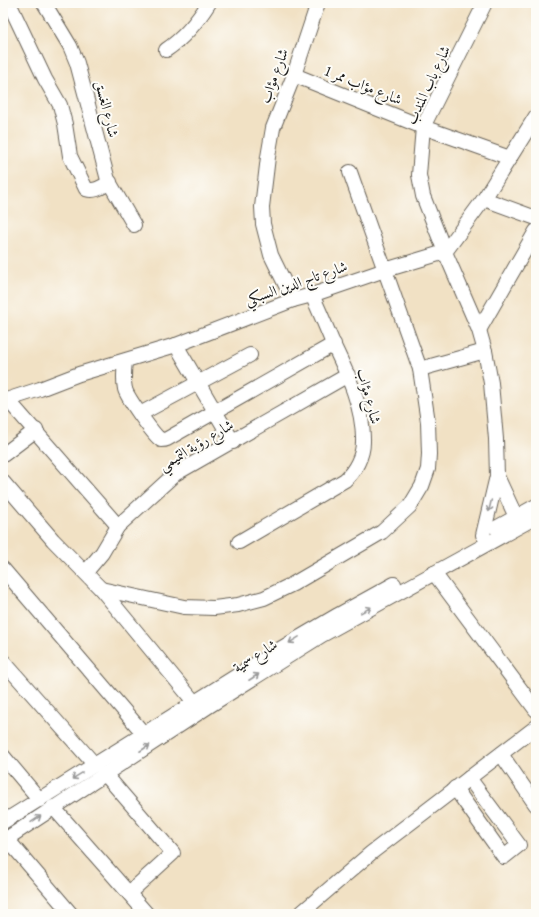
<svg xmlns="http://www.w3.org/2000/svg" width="539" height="917" font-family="'EB Garamond',Amiri,serif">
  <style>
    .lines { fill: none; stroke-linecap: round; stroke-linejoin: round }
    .minor-casing { stroke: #676157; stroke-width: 16 }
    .minor { stroke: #fff; stroke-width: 14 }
    .oneway { stroke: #999 }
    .labels { text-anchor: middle; stroke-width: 4; stroke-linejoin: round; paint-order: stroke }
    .street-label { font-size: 15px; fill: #1c1c1c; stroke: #fdfcf7 }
  </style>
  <rect width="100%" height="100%" fill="#fdfcf7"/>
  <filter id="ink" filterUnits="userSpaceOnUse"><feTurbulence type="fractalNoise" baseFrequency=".025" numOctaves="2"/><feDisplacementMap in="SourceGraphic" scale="8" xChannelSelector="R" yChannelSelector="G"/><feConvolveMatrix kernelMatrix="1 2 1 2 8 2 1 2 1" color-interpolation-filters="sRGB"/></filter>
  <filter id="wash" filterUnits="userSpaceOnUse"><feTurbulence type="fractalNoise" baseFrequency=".012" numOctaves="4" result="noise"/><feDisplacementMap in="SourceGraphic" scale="16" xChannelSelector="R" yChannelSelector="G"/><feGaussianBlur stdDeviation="0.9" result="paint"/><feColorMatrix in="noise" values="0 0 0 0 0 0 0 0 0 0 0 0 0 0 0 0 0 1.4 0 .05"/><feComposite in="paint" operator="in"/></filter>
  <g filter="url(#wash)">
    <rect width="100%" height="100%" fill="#f1e1c4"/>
  </g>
  <g filter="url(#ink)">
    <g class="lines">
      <defs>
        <g id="minor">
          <path d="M9 3 45 79 60 105 65 124 70 156 86 189C96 192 101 187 110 182"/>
          <path d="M44 3 70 46 77 63 108 180 134 225"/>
          <path d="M166 50C184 38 197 22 209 3"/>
          <path d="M294 75 423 127 510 158"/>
          <path d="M484 199 536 218"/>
          <path d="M293 300 271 255 263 224 262 207 268 157 273 128 294 75 318 3"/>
          <path d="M479 330 536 231"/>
          <path d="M176 345 233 442"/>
          <path d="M125 361C124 370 123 380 125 389 127 397 154 436 161 440 164 440 165 440 167 439L334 344"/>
          <path d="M420 369 485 351"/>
          <path d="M8 400 118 526"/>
          <path d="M3 401 40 389 79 374 176 345 293 300 312 295 385 270 445 252 484 199 536 116"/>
          <path d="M140 414 250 355"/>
          <path d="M3 455 36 430"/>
          <path d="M497 476 516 517"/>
          <path d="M3 482 53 540 101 589 195 703"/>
          <path d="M496 528 536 506"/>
          <path d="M483 535 497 476 496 439 491 383 485 351 479 330 445 252 423 196 419 175 423 127 485 3"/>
          <path d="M239 542 345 480C355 471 363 456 363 442 364 409 348 375 334 346 327 329 320 312 312 295"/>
          <path d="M3 569 144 734"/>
          <path d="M86 572 102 553 118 526 175 474 348 375"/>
          <path d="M434 573 536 710"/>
          <path d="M101 589 184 607 214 608 238 605 264 598 293 584 382 532 410 506 422 486 428 469 429 454 428 422 420 369 350 172"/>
          <path d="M3 661 95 765"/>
          <path d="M501 754 536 805"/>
          <path d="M3 756 40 800"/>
          <path d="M105 774 173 853 129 893"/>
          <path d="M455 788 504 857 519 845 469 778"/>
          <path d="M53 807 147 914"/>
          <path d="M3 822 275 652 338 615 394 584"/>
          <path d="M7 839 71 914"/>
          <path d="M3 841 209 706 322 635 536 517"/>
          <path d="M300 914 371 853 536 727"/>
        </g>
      </defs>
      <use href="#minor" class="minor-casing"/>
      <use href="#minor" class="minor"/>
    </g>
    <defs><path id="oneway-shaft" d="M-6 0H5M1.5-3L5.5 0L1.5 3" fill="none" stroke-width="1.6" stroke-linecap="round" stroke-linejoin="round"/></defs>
    <g class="oneway">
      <use href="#oneway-shaft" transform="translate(490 506) rotate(103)"/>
      <use href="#oneway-shaft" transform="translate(366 610) rotate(-29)"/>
      <use href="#oneway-shaft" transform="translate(294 640) rotate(149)"/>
      <use href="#oneway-shaft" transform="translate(254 677) rotate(-33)"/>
      <use href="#oneway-shaft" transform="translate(145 748) rotate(-33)"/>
      <use href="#oneway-shaft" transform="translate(77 776) rotate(148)"/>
      <use href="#oneway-shaft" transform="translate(36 819) rotate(-34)"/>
    </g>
  </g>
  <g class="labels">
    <g class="street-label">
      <text transform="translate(274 76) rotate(-70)" y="5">شارع مؤاب</text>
      <text transform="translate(363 85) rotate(22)" y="5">شارع مؤاب ممر 1</text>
      <text transform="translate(428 85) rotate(-65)" y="5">شارع باب المندب</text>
      <text transform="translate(107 109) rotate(76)" y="5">شارع الغسق</text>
      <text transform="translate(296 283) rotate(-19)" y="5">شارع تاج الدين السبكي</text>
      <text transform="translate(369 396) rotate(75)" y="5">شارع مؤاب</text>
      <text transform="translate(196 445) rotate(-31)" y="5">شارع رؤبة التميمي</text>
      <text transform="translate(255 656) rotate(-32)" y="5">شارع سمية</text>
    </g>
  </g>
  <rect width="539" height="917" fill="none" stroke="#fdfcf7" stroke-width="16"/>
</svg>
